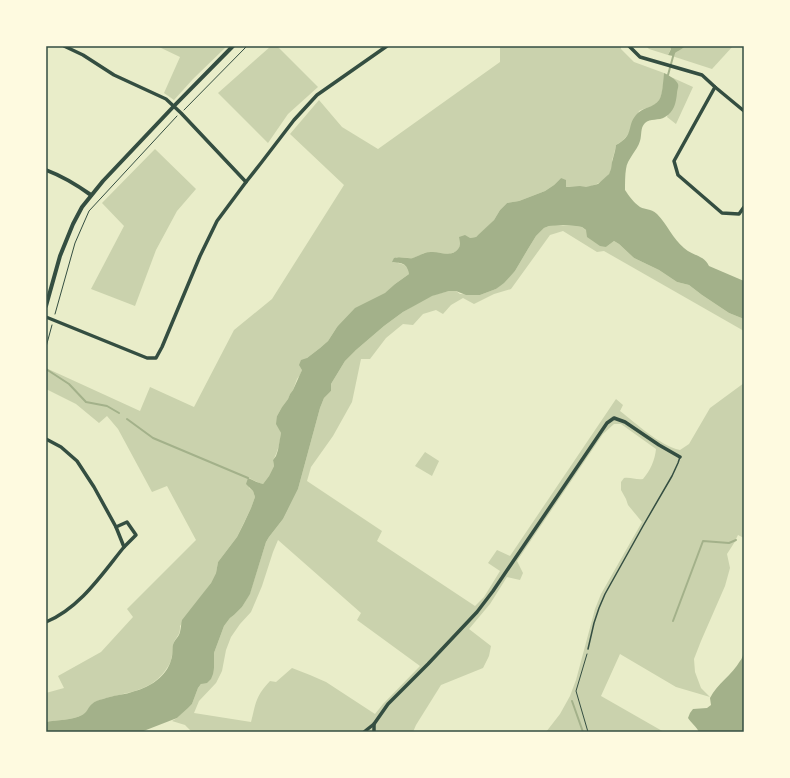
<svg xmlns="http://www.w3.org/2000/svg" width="790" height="778" font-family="'PT Sans Narrow',sans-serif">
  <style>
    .green { fill: #cad2ad; fill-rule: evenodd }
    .water { fill: #a3b18a }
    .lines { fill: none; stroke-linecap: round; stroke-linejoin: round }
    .stream { stroke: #a3b18a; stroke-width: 2 }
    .path { stroke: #344e41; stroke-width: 1 }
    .service { stroke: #344e41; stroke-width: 1.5 }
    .minor { stroke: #344e41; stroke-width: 3.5 }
    .tertiary { stroke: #344e41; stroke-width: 4 }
    .neatline { fill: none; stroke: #344e41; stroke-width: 1.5 }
  </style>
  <rect width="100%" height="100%" fill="#e9edc9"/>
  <g class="green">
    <path d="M157 46H227L193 79 174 100 164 93 180 57Z"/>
    <path d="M271 46H277L318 87 288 114 268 143 218 93Z"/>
    <path d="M500 46H621V49L634 62 664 73C663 83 664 99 654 105 650 108 644 108 639 111 633 124 630 138 616 145 615 150 614 155 612 160 612 163 612 167 611 170 608 179 595 187 585 187 579 187 573 186 566 187L561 178 554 185 545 191 519 201 507 203 500 210 494 220 480 234 476 237 470 238 461 243 459 248 455 252 450 254 431 252 424 253 414 258H408L396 257 398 263C405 264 408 267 409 274L395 284 385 294 337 327 328 341 320 348 307 358 300 375 297 379 293 390 290 394 288 399 282 407 277 416V424L281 433C280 442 278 452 273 460L274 466 269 476 263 484C257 483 253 479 248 478L249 488 253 491 255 497 251 508 237 537 218 562 216 573 211 583 180 626C180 630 180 633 177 637 176 639 174 641 174 642 172 648 173 655 171 660 170 664 167 668 165 671 148 694 122 692 97 701 90 704 89 712 82 715 73 720 56 720 46 722V693L64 688 58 676 101 652 133 617 127 609 196 540 167 486 152 492 118 429 107 416 99 423 76 404 46 389V368L140 411 150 387 194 407 234 330 272 299 344 185 290 134 319 100 342 127 378 149 500 62Z"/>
    <path d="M646 46H672L668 55 649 49Z"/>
    <path d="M678 46H733L712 69 672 56Z"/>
    <path d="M671 77 693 87 676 124 667 117 669 111Z"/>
    <path d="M155 149 196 189 177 211 156 250 135 306 91 289 124 226 102 203Z"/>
    <path d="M555 225 576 226 582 227 606 247 614 241 619 244 634 258 659 270 677 282 689 285 702 295 729 313 744 319V331L604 251 597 252 563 231 550 235 511 289 494 294 474 304 463 298 451 305 443 314 436 310 423 314 413 325 403 324 386 338 370 359H361L352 402 333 436 311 467 307 481 382 531 377 541 475 606 484 597 500 571 488 563 497 550 510 556 616 399 623 405 620 411C637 424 659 445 680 450L689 444 710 408 744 383V538L738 535 736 539V540L727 554 730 568 725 586 701 641 694 659 695 672 701 688 710 697 676 687 620 654 601 696 664 732H546L560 714 570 696 576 680 595 609 601 594 642 522 628 505 626 499 621 490V482L624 478C631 477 636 480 643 479 650 471 655 460 656 449L621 424H614L603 434 517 561 523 573 520 580 507 577 490 604 469 629 491 646 489 656 483 668 441 685 416 725 413 732H192L185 725 172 721 177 718 192 704 198 688 214 668V653L224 626 230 618 234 615 242 607 250 593 266 542 269 537 283 519 298 489 320 408 324 398 331 391V384L345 361 356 350 384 326 403 312 426 298 437 294 449 291H456L460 294 480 295 496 289 515 271 528 249 536 236 544 228 549 226ZM278 540 361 613 357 620 420 666 383 704 375 714 326 682 310 675 292 668 276 682 270 681C255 697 256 703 251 722L194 713 199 701 216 683 222 671 226 650 231 637 240 624 251 612 262 586 273 552Z"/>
    <path d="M425 452 439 461 432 476 415 466Z"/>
  </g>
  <g class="water">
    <path d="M670 46H685C681 51 676 50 673 56L668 55 671 49Z"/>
    <path d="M664 73C668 75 676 79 678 84 679 87 677 90 677 93 676 103 674 112 665 117 659 121 650 118 645 123 640 128 642 135 640 141 637 151 627 159 626 169 625 175 625 183 625 190 629 196 634 203 640 207 646 210 650 208 657 214 667 224 673 239 684 248 693 256 704 255 709 266L744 281V319L729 313 702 295 689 285 677 282 659 270 634 258 619 244 614 241 606 247 600 246 587 237 586 230 582 227 576 226 563 225 549 226 544 228 536 236 528 249 515 271 504 283 496 289 480 295H466L456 291H449L432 296 403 312 384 326 356 350 345 361 331 384V391L324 398 320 408 298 489 283 519 269 537 266 542 250 594 242 607 234 615 230 618 224 626 214 653V668L213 674 211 679 207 683 201 684 198 688 192 704 188 708 177 718 141 732H46V722C56 720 73 720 82 715 87 713 88 707 92 704 95 701 99 700 103 699 113 695 125 695 135 691 150 687 167 676 171 660 173 656 172 650 173 645 174 640 179 637 180 632 181 628 181 624 182 620L211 583 216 573 218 562 237 537 244 523 251 508 255 497 253 491 246 484 248 478C253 480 257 483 263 484L269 476 274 466 273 460 276 456 278 450 281 433 276 424 277 416 282 407 288 399 290 394 293 390 302 370 299 365 301 360 307 358 320 348 328 341 337 327 355 308 385 293 395 284 409 274C407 263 402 263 392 262L394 258C400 256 407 259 413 258 419 256 424 252 431 252 440 251 451 258 458 249 461 245 460 242 459 237L465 235 470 238 476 237 494 220 500 210 507 203 519 201 545 191 554 185 561 178 566 180V187L580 186 586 187 598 184 609 174 611 169 612 162 615 151 616 145C635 135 626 127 636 115 642 107 654 108 659 100 663 94 663 80 664 73Z"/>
    <path d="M744 652V732H699C697 727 691 723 688 718L690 713 693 709 707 708 711 705 710 698C717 684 732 675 740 661 742 659 743 655 744 652Z"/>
  </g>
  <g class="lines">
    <g class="stream">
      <path d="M668 75 674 53"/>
      <path d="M46 369 69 384 86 402 107 406 119 413"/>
      <path d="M127 419 153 438 248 478"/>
      <path d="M673 621 703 541 729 543 736 540"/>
      <path d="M572 701 583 732"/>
    </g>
    <g class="path">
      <path d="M184 110 247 46"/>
      <path d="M55 314 75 243 89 211 177 116"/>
      <path d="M46 347 52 325"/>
      <path d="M587 654 576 691 588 732"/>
    </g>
    <path class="service" d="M588 649 594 623 599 608 605 594 643 526 672 476 678 463 680 457"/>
    <g class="minor">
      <path d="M64 46 83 55 114 75 166 99 181 113 246 182"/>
      <path d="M629 46 640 57 702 75 715 87 744 111"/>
      <path d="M715 87 674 161 678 175 722 213 739 214 744 207"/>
      <path d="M46 317 147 358H156L162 347 200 256 217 221 246 182 261 163 294 120 317 95 387 46"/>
      <path d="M46 439 61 447 77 461 94 487 116 527 124 547C102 574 80 608 46 622"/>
      <path d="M116 527 127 522 136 535 124 547"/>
      <path d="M374 724V732"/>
      <path d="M364 732 374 724 388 704 428 664 477 612 493 591 607 423 614 418 625 422 659 445 680 457"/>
    </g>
    <g class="tertiary">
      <path d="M46 170C62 176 77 185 91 195"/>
      <path d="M46 306 60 256 73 224 82 207 103 181 174 106 233 46"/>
    </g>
  </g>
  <rect width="790" height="778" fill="none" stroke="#fefae0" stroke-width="94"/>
  <rect x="47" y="47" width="696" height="684" class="neatline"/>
</svg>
